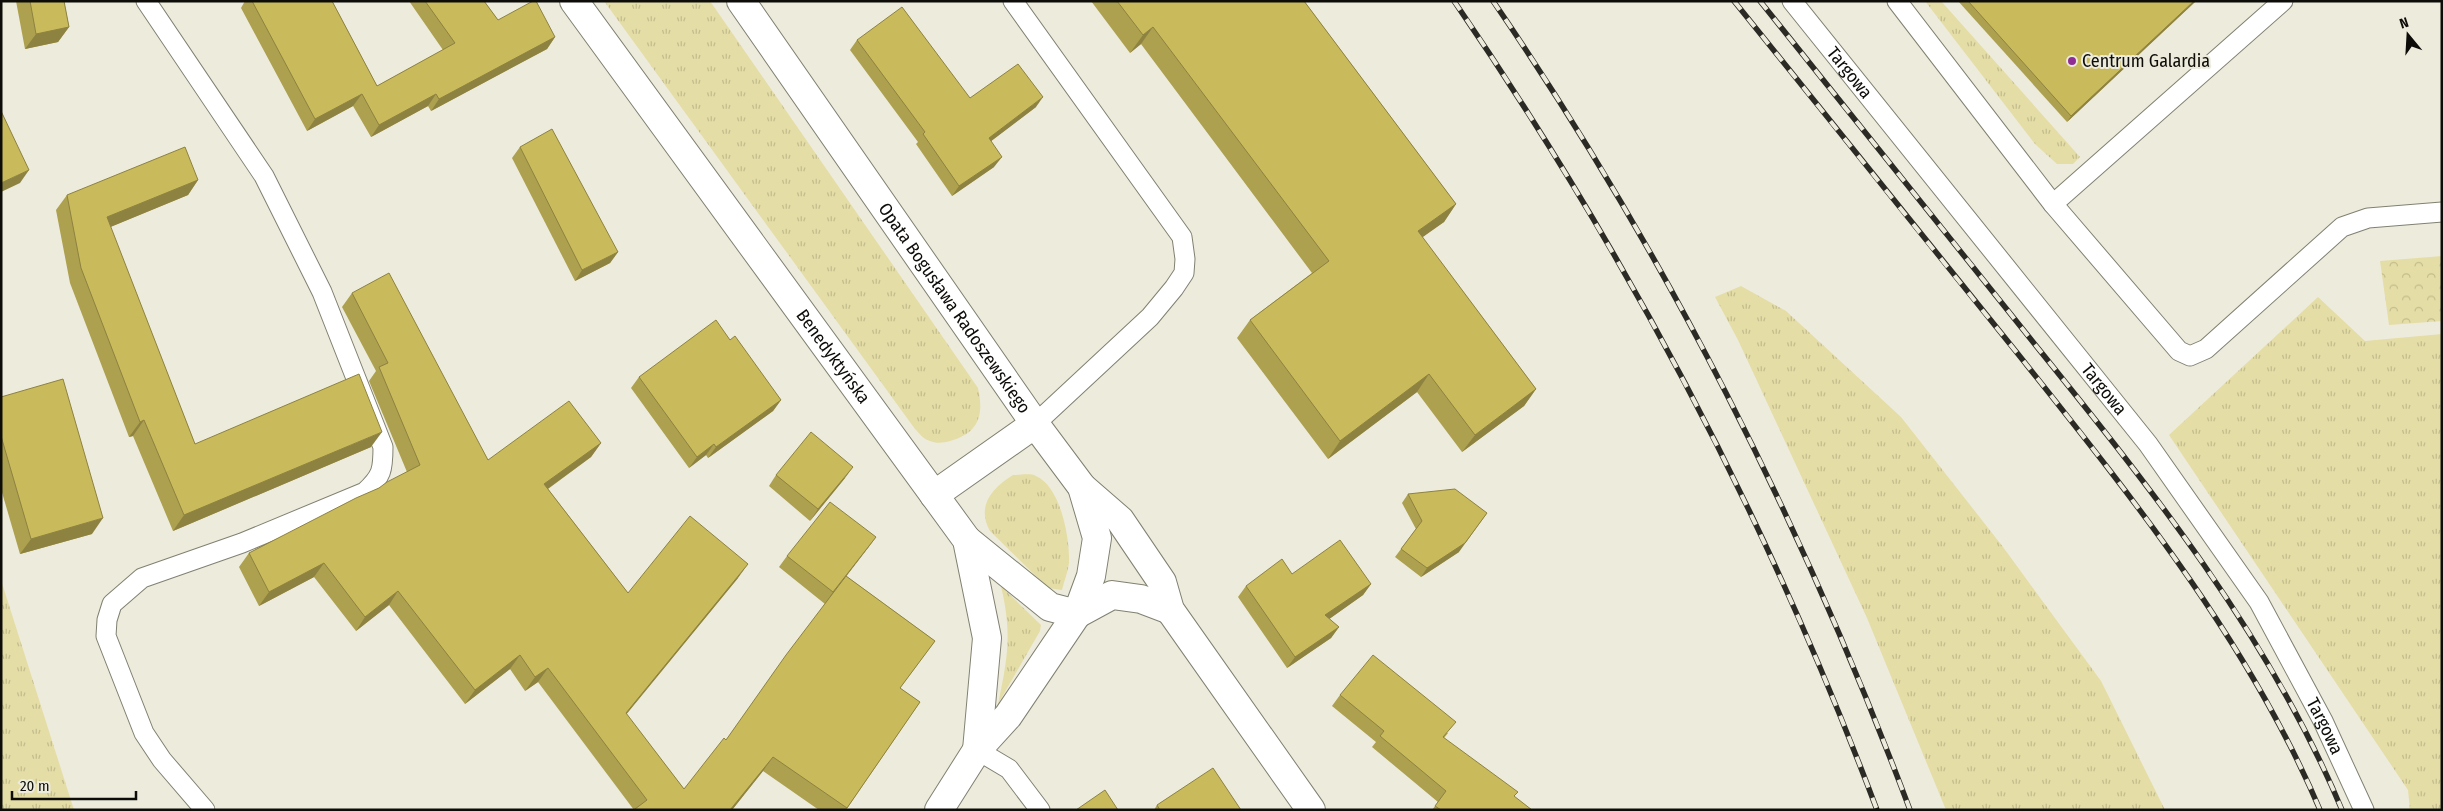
<svg xmlns="http://www.w3.org/2000/svg" width="2443" height="811" font-family="'Fira Sans Condensed',sans-serif">
  <style>
    .grass { fill: url(#grass-tufts) }
    .forest { fill: url(#forest-crowns) }
    .lines { fill: none; stroke-linecap: round; stroke-linejoin: round }
    .service-casing { stroke: #818072; stroke-width: 21 }
    .minor-casing { stroke: #818072; stroke-width: 30 }
    .tertiary-casing { stroke: #818072; stroke-width: 30 }
    .service { stroke: #fff; stroke-width: 19 }
    .minor { stroke: #fff; stroke-width: 28 }
    .tertiary { stroke: #fff; stroke-width: 28 }
    .rail-casing { stroke: #2c2a25; stroke-width: 5.5 }
    .rail { stroke: #edebdc; stroke-width: 4; stroke-dasharray: 11; stroke-linecap: butt }
    .wall { fill: #ada04f }
    .shaded-wall { fill: #8d8240 }
    .building { fill: #c9ba5c; stroke: #8d8240 }
    .poi-dot { fill: #8f2d94; stroke: #edebdc; stroke-width: 2 }
    .labels { text-anchor: middle; stroke-width: 4; stroke-linejoin: round; paint-order: stroke }
    .poi-label { font-size: 18px; fill: #0d0c08; stroke: #edebdc; text-anchor: start }
    .street-label { font-size: 18px; fill: #0d0c08; stroke: #edebdc }
  </style>
  <defs>
    <pattern id="grass-tufts" width="24" height="20" patternUnits="userSpaceOnUse" patternTransform="scale(1.25)"><rect width="24" height="20" fill="#e5dda6"/><path d="M3 7l-1-3M5 7V3M7 7l1-3M15 17l-1-3M17 17v-4M19 17l1-3" fill="none" stroke="#c3bc8d"/></pattern>
    <pattern id="forest-crowns" width="20" height="18" patternUnits="userSpaceOnUse" patternTransform="scale(1.25)"><rect width="20" height="18" fill="#e5dda6"/><path d="M2 6a3 3 0 1 1 6 0M12 15a3 3 0 1 1 6 0" fill="none" stroke="#c3bc8d"/></pattern>
  </defs>
  <rect width="100%" height="100%" fill="#edebdc"/>
  <g class="grass">
    <path d="M604 1H710L978 388C984 414 979 432 953 440 945 443 937 444 930 441 924 440 919 433 915 429Z"/>
    <path d="M1925 1H1941L2080 157 2073 164H2057L2035 144Z"/>
    <path d="M1741 286 1786 311 1901 417 2003 547 2101 681 2165 810H1946L1867 618 1738 340 1715 297Z"/>
    <path d="M2318 297 2365 341 2442 334V810H2410L2408 790 2169 435Z"/>
    <path d="M1013 475C1020 475 1031 473 1036 476 1061 487 1070 539 1069 563 1068 572 1064 581 1062 590L1048 588 990 531C976 506 992 488 1013 475Z"/>
    <path d="M1 580 74 810H1Z"/>
    <path d="M1001 586 1041 625 1040 631 998 704C1008 657 1012 633 1001 586Z"/>
  </g>
  <path class="forest" d="M2442 256V321L2389 325 2380 261Z"/>
  <g class="lines">
    <defs>
      <g id="service">
        <path d="M146 1 264 176 322 292 383 447C383 470 382 476 365 492L242 543 142 578 112 604 107 620 106 636 144 733 162 760 205 810"/>
        <path d="M1013 1 1182 237 1185 259 1184 273 1174 288 1150 317 1035 424"/>
        <path id="s1" d="M1792 1 2148 444 2259 602 2323 721 2364 810"/>
        <path d="M1897 1 2053 204"/>
        <path d="M2283 1 2053 204 2179 351 2190 356 2206 349 2342 227 2368 218 2442 212"/>
        <path d="M977 750 1009 769 1040 810"/>
      </g>
      <g id="minor">
        <path d="M1082 487 1120 520 1162 582 1170 610 1311 810"/>
        <path d="M967 540 1050 607 1077 614 1112 595 1141 599 1170 610"/>
      </g>
      <g id="tertiary">
        <path id="s2" d="M574 1 967 540 987 638 977 750"/>
        <path id="s3" d="M741 1 1035 424 1082 487 1097 538 1091 576 1077 614 1008 716 977 750 939 810"/>
        <path d="M934 495 1035 424"/>
      </g>
    </defs>
    <use href="#service" class="service-casing"/>
    <use href="#minor" class="minor-casing"/>
    <use href="#tertiary" class="tertiary-casing"/>
    <use href="#service" class="service"/>
    <use href="#minor" class="minor"/>
    <use href="#tertiary" class="tertiary"/>
    <defs>
      <g id="rail">
        <path d="M1454 1C1626 252 1770 525 1877 810"/>
        <path d="M1493 1C1664 250 1804 527 1910 810"/>
        <path d="M1734 1C1829 119 1923 237 2018 354 2131 496 2249 642 2320 810"/>
        <path d="M1760 1C1851 115 1942 228 2033 342 2150 487 2270 637 2342 810"/>
      </g>
    </defs>
    <use href="#rail" class="rail-casing"/>
    <use href="#rail" class="rail"/>
  </g>
  <g class="wall">
    <path d="M16 1H64L69 27 58 42 25 49Z"/>
    <path d="M245 1H332L377 86 443 50 409 1H484L498 20 555 37 547 49 431 111 428 106 371 137 353 106 307 131 241 8Z"/>
    <path d="M1091 1H1304L1456 204 1444 222 1422 237 1536 389 1524 406 1462 452 1417 392 1328 459 1237 338 1250 320 1312 273 1141 44 1130 53Z"/>
    <path d="M1958 1H2196L2067 122Z"/>
    <path d="M857 40 970 98 1036 107 991 141 994 167 952 196 916 144 918 142 850 50Z"/>
    <path d="M520 147 618 252 610 263 575 281 512 158Z"/>
    <path d="M198 180 188 195 110 227 195 444 371 447 173 531 133 436 129 437 70 283 56 210 67 195Z"/>
    <path d="M352 293 488 460 601 443 591 457 548 489 628 593 738 578 626 714 684 789 726 740 825 604 779 567 787 556 876 537 846 576 935 641 900 688 920 702 846 810H819L763 771 732 810H634L538 682 525 691 510 669 465 704 389 605 356 631 314 577 259 606 239 567 249 553 379 488 407 472 369 381 376 371 342 307Z"/>
    <path d="M730 340 781 400 773 411 708 458 706 455 689 468 631 388 639 377Z"/>
    <path d="M1 397 92 534 20 554 1 489Z"/>
    <path d="M776 475 845 478 810 521 769 486Z"/>
    <path d="M1408 494 1459 552 1421 577 1395 557 1416 529 1402 503Z"/>
    <path d="M1371 584 1363 595 1329 619 1339 627 1331 638 1287 668 1238 597 1246 586Z"/>
    <path d="M1340 695 1448 733 1444 738 1514 797 1532 810H1432L1438 802 1372 747 1376 742 1332 706Z"/>
    <path d="M1157 805 1241 810H1154Z"/>
  </g>
  <g class="shaded-wall">
    <path d="M2194 1H2196L2067 122 2071 116Z"/>
    <path d="M69 27 58 42 25 49 36 34Z"/>
    <path d="M1153 27 1141 44 1130 53 1143 35Z"/>
    <path d="M555 37 547 49 431 111 439 99Z"/>
    <path d="M362 94 353 106 307 131 315 119Z"/>
    <path d="M436 94 428 106 371 137 379 125Z"/>
    <path d="M1043 97 1036 107 982 148 989 138Z"/>
    <path d="M1002 157 994 167 952 196 959 186Z"/>
    <path d="M29 170 20 183 1 192V183Z"/>
    <path d="M198 180 188 195 96 233 107 217Z"/>
    <path d="M1456 204 1444 222 1406 249 1418 231Z"/>
    <path d="M618 252 610 263 575 281 582 270Z"/>
    <path d="M1429 374 1417 392 1328 459 1340 441Z"/>
    <path d="M1536 389 1524 406 1462 452 1475 435Z"/>
    <path d="M781 400 773 411 708 458 716 447Z"/>
    <path d="M144 420 133 436 129 437 140 422Z"/>
    <path d="M382 432 371 447 173 531 184 515Z"/>
    <path d="M601 443 591 457 535 498 544 484Z"/>
    <path d="M714 444 706 455 689 468 697 457Z"/>
    <path d="M853 467 845 478 810 521 818 509Z"/>
    <path d="M1487 513 1459 552 1421 577 1427 568Z"/>
    <path d="M103 518 92 534 20 554 31 539Z"/>
    <path d="M876 537 868 548 825 604 833 592Z"/>
    <path d="M324 563 314 577 259 606 269 592Z"/>
    <path d="M748 564 738 578 616 727 626 713Z"/>
    <path d="M1371 584 1363 595 1318 627 1325 615Z"/>
    <path d="M398 591 389 605 356 631 365 617Z"/>
    <path d="M1339 627 1331 638 1287 668 1295 657Z"/>
    <path d="M520 655 510 669 465 704 475 690Z"/>
    <path d="M548 668 538 682 525 691 535 677Z"/>
    <path d="M773 757 763 771 732 810H730Z"/>
  </g>
  <g class="building">
    <path d="M30 1H64L69 27 36 34Z"/>
    <path d="M252 1H332L377 86 455 43 425 1H484L498 20 533 1H536L555 37 439 99 436 94 379 125 362 94 315 119Z"/>
    <path d="M1117 1H1304L1456 204 1418 231 1536 389 1475 435 1429 374 1340 441 1250 320 1329 261 1153 27 1143 35Z"/>
    <path d="M1968 1H2194L2071 116Z"/>
    <path d="M902 7 970 98 1018 64 1043 97 989 138 1002 157 959 186 923 134 925 132 857 40Z"/>
    <path d="M1 111 29 170 1 183Z"/>
    <path d="M552 129 618 252 582 270 520 147Z"/>
    <path d="M185 147 198 180 107 217 195 444 359 374 382 432 184 515 144 420 140 422 81 268 67 195Z"/>
    <path d="M389 273 488 460 569 401 601 443 544 484 628 593 690 516 748 564 626 713 684 789 724 738 726 740 786 655 846 576 935 641 900 688 920 702 847 808 773 757 730 810H636L635 809 647 800 548 668 535 677 520 655 475 690 398 591 365 617 324 563 269 592 249 553 356 498 379 488 387 482 420 465 379 367 388 363 352 293Z"/>
    <path d="M716 320 730 340 735 336 781 400 716 447 714 444 697 457 639 377Z"/>
    <path d="M63 379 103 518 31 539 1 436V397Z"/>
    <path d="M811 432 853 467 818 509 776 475Z"/>
    <path d="M1455 489 1487 513 1465 543 1427 568 1401 549 1422 521 1408 494Z"/>
    <path d="M830 502 876 537 833 592 787 556Z"/>
    <path d="M1340 540 1371 584 1325 615 1339 627 1295 657 1246 586 1282 559 1292 574Z"/>
    <path d="M1373 655 1456 722 1443 737 1518 792 1514 796 1532 810H1441L1435 806 1446 791 1380 736 1384 731 1340 695Z"/>
    <path d="M1213 768 1241 810H1160L1157 805Z"/>
    <path d="M1105 790 1118 810H1076Z"/>
  </g>
  <circle class="poi-dot" cx="2072" cy="61" r="5"/>
  <g class="labels">
    <g class="poi-label">
      <text x="2082" y="67">Centrum Galardia</text>
    </g>
    <g class="street-label">
      <text dy="6" stroke="none"><textPath href="#s1" startOffset="92">Targowa</textPath></text>
      <text dy="6" stroke="none"><textPath href="#s3" startOffset="374">Opata Bogusława Radoszewskiego</textPath></text>
      <text dy="6" stroke="none"><textPath href="#s2" startOffset="440">Benedyktyńska</textPath></text>
      <text dy="6" stroke="none"><textPath href="#s1" startOffset="498">Targowa</textPath></text>
      <text dy="6" stroke="none"><textPath href="#s1" startOffset="902">Targowa</textPath></text>
    </g>
  </g>
  <rect width="2443" height="811" fill="none" stroke="#0d0c08" stroke-width="5"/>
  <g transform="translate(2408 35) rotate(342)" stroke="#edebdc" stroke-width="4" paint-order="stroke">
  <path d="M0-4L9 19L0 12L-9 19Z" fill="#0d0c08"/>
  <text y="-8" font-size="14" font-weight="bold" text-anchor="middle" fill="#0d0c08">N</text>
  </g>
  <path d="M12 791v8h124v-8" fill="none" stroke="#0d0c08" stroke-width="2.5"/>
  <text x="20" y="791" font-size="15" fill="#0d0c08" stroke="#edebdc" stroke-width="4" paint-order="stroke">20 m</text>
</svg>
